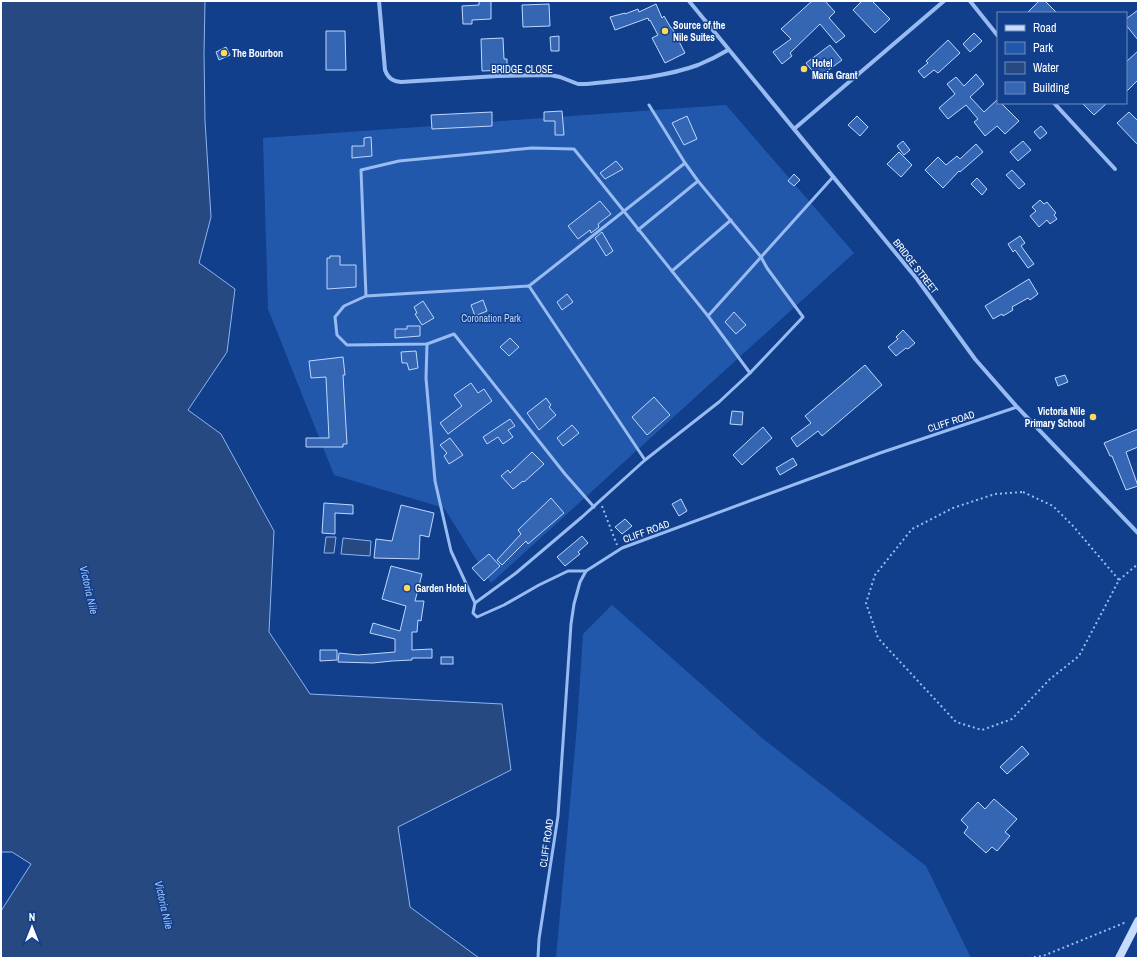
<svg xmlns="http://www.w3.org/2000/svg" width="1139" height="959" font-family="'Archivo Narrow',sans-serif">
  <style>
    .green { fill: #2258ac }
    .water { fill: #264982; stroke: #8ab5f5 }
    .building { fill: #3466b4; stroke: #bfd7fd }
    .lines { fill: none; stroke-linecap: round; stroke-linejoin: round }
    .path { stroke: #98bbf2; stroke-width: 2; stroke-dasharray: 2 3; stroke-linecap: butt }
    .lane { stroke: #98bbf2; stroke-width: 3 }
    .street { stroke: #98bbf2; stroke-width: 4 }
    .secondary { stroke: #c7dbfc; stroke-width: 8 }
    .poi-dot { fill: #ffd959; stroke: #113f8c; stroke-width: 1.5 }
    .labels { text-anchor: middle; stroke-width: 3; stroke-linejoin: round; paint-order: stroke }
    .poi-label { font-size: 10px; font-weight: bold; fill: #fff; stroke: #113f8c; text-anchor: start }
    .street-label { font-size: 10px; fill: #fff; stroke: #113f8c }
    .park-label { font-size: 10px; fill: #bfd7fd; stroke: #113f8c }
    .water-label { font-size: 11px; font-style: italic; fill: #a4c6f9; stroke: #113f8c }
  </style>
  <rect width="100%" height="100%" fill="#113f8c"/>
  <g class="green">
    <path d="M726 105 854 253 491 583 444 508 334 475 268 309 263 138Z"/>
    <path d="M612 605 762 738 926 866 971 958H556L577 726 583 634Z"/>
  </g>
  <g class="water">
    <path d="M1 1H205L204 54 205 121 211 217 199 263 235 289 227 352 188 410 221 434 274 531 269 632 310 694 502 704 511 770 398 827 410 907 479 958H1V911L31 864 12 852H1Z"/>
    <path d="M326 537H336L334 553H324Z"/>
    <path d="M343 538 371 541 370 556 341 554Z"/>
  </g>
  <g class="building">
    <path d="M479 1H491V19L472 20V24H463L462 6 479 5Z"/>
    <path d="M812 1H825L835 12 829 18 845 36 836 43 820 24 790 53 792 56 782 64 773 52 791 39 781 29Z"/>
    <path d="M862 1H872L890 19 875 33 853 10Z"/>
    <path d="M1039 1H1045L1057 13H1027Z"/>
    <path d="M549 4 550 26 523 27 522 5Z"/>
    <path d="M656 4 662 18 664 16 671 28H672L685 53 665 63 652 38 658 35 650 20 649 21 648 18 615 30 610 17 625 13V14L638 9 639 12Z"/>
    <path d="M1138 10V40L1126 25V19Z"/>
    <path d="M326 31H345L346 70H326Z"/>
    <path d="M974 33 982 41 970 52 963 44Z"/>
    <path d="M559 36V51H551L550 37Z"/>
    <path d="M503 38 504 59H507V70L482 71 481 39Z"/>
    <path d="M948 40 960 53 938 73 934 70 924 78 918 71 928 63 926 61Z"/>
    <path d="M830 45 842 60 818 78 806 63Z"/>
    <path d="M226 47 230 55 219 60 216 52Z"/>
    <path d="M1138 51V80L1126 92V62Z"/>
    <path d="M976 74 984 84 970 97 984 112 998 99V103H1001L1019 121 1005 134 997 126 985 136 974 122 978 119 966 105 948 119 939 108 955 94 947 84 956 77 964 86Z"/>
    <path d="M1082 103H1107L1094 115Z"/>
    <path d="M562 111 564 135H555V121H544V112Z"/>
    <path d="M492 112V126L432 129 431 115Z"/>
    <path d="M1129 112 1138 121V145L1117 123Z"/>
    <path d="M687 116 697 139 684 145 672 123Z"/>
    <path d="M857 116 868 127 860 136 848 125Z"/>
    <path d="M1041 126 1047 133 1040 139 1034 132Z"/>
    <path d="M371 137 372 156 352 158V146H364V138Z"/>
    <path d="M903 141 910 150 904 155 897 146Z"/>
    <path d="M1023 141 1031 150 1018 161 1010 152Z"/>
    <path d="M976 144 983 152 960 172 959 171 943 188 925 170 938 157 946 165 957 156 960 159Z"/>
    <path d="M899 152 912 165 901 177 887 164Z"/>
    <path d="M616 161 623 169 605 179 600 173Z"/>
    <path d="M1012 170 1025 184 1019 189 1006 175Z"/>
    <path d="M794 174 800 180 794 186 788 181Z"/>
    <path d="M977 178 987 189 982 195 971 184Z"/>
    <path d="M1040 200 1044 204 1047 202 1056 213 1054 215 1057 219 1050 224 1047 220 1039 227 1030 216 1036 211 1032 207Z"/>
    <path d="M600 201 611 214 598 224 599 227 591 233 590 230 578 239 568 226Z"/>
    <path d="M602 232 613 251 606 256 595 238Z"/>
    <path d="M1020 236 1025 243 1021 246 1034 264 1028 268 1015 250 1013 252 1008 244Z"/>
    <path d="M330 256H340V265H356V287L327 289V258H330Z"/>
    <path d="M1029 279 1038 294 1030 300 1028 298 1012 307 1013 310 1003 316 1002 314 993 319 985 306Z"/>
    <path d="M567 294 573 302 562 310 557 302Z"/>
    <path d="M483 300 487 311 475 316 471 305Z"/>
    <path d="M423 301 434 318 422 325 415 314 417 313 414 307Z"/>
    <path d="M734 312 746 325 736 334 725 322Z"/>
    <path d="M407 326H420V336L395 338V329H407Z"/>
    <path d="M903 330 915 343 908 349 906 348 896 356 888 347 898 339 896 337Z"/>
    <path d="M510 338 519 347 509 356 500 347Z"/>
    <path d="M416 351 418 368 409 370 407 363H402L401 352Z"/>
    <path d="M343 357 345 375H343L347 444H343V447H306V438H329L326 377 311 378 309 361Z"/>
    <path d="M865 365 882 385 822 436 818 431 797 447 791 438 811 423 805 416Z"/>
    <path d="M1065 375 1068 382 1058 386 1055 378Z"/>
    <path d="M471 383 478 393 484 389 492 401 448 434 440 423 462 406 454 395Z"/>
    <path d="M654 397 670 415 647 435 632 417Z"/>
    <path d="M546 398 551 405 549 407 556 415 539 430 527 413Z"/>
    <path d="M732 411 743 412 742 425 730 424Z"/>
    <path d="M510 419 515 426 508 430 513 437 503 444 498 437 487 444 483 437Z"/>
    <path d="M572 425 579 433 563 446 557 438Z"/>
    <path d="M763 427 772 438 742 465 733 455Z"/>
    <path d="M1138 429V447L1126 452 1138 486 1126 490 1112 456H1110L1104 443Z"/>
    <path d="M450 438 463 455 449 464 444 456 447 453 440 445Z"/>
    <path d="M532 452 544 464 524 482 523 481 513 489 501 476 508 470 510 473Z"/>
    <path d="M793 458 797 465 780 475 776 468Z"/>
    <path d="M551 498 564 513 528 544 526 541 502 565 497 560 521 534 518 530Z"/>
    <path d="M681 499 687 511 679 516 672 504Z"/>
    <path d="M324 503 353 505V514L335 513V534L322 533Z"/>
    <path d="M401 505 434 513 429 537 420 535 419 559 374 558 376 539 392 541Z"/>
    <path d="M625 519 632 526 622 534 615 527Z"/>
    <path d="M582 536 588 543 578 552 580 554 565 566 557 557Z"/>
    <path d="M489 554 500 566 484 581 472 568Z"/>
    <path d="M391 566 422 574 415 601H424L421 621 418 620 417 632H412V650L432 649V658H412V660L392 661 373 663 338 662 339 653 358 655 395 652V639L370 633 373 623 400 631 406 606 382 599Z"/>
    <path d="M320 650H337V660L320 661Z"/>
    <rect x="441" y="657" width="12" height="7"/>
    <path d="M1022 746 1029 754 1007 774 1000 767Z"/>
    <path d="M994 799 1017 819 1005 832 1010 836 997 851 992 847 986 853 964 833 968 827 961 820 978 802 985 809Z"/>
  </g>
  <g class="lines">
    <g class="path">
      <path d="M1023 492 1053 506 1073 526 1119 580 1079 656 1050 679 1012 719 982 730 956 722 878 638 866 603 875 575 912 529 953 508 995 494Z"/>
      <path d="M602 506 617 545"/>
      <path d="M1119 580 1138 564"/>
      <path d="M1029 958 1043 956 1124 923 1127 924"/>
    </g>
    <g class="lane">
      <path d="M638 230 698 181"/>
      <path d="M672 271 731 220"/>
      <path d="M529 286 685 163"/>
      <path d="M366 296 529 286 645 460"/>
      <path d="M708 316 833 177"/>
      <path d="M427 344 426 378 435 481 451 551 475 603 516 573 582 517 645 460 719 402 750 373 803 317 767 268 761 257 698 181 685 163 649 105"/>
      <path d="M594 507 565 474 454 334 427 344 347 345 337 335 335 317 344 306 366 296 361 170 399 161 532 148 574 149 708 316 750 373"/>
      <path d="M475 603 473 613 477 617 504 605 539 585 568 571H586"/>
      <path d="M538 958 539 939 558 816 571 624 574 604 580 582 586 571 622 548 880 453 1017 407"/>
    </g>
    <g class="street">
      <path d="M379 1 385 70C388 78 392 81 401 82L498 76 550 75 560 77 578 84H586C623 80 662 78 698 65 708 61 718 56 728 50"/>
      <path d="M689 1 917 279 975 359 1017 407 1138 533"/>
      <path d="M970 1 998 36"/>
      <path d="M1054 103 1115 169"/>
      <path d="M794 129 944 1"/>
    </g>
    <path class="secondary" d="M1119 958 1138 921"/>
  </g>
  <g class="poi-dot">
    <circle cx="665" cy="31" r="4"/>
    <circle cx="224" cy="53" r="4"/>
    <circle cx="804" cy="69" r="4"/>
    <circle cx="1093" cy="417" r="4"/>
    <circle cx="407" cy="588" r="4"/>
  </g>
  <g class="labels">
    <g class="poi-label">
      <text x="673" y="29">Source of the<tspan x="673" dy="12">Nile Suites</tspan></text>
      <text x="232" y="57">The Bourbon</text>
      <text x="812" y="67">Hotel<tspan x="812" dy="12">Maria Grant</tspan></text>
      <text x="1085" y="415" text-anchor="end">Victoria Nile<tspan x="1085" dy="12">Primary School</tspan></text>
      <text x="415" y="592">Garden Hotel</text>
    </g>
    <g class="street-label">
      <text x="522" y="73">BRIDGE CLOSE</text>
      <text transform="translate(916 266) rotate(52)" y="4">BRIDGE STREET</text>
      <text transform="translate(951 421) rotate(-18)" y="4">CLIFF ROAD</text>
      <text transform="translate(646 531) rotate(-20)" y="4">CLIFF ROAD</text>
      <text transform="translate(546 843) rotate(-82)" y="4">CLIFF ROAD</text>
    </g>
    <g class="park-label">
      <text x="491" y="322">Coronation Park</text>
    </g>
    <g class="water-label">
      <text transform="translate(89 590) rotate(77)" y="4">Victoria Nile</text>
      <text transform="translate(164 905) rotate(77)" y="4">Victoria Nile</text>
    </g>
  </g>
  <rect width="1139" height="959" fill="none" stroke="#ffffff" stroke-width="4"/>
  <rect x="997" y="12" width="130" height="92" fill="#113f8c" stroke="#708cba"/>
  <rect x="1005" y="25" width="20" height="6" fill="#c7dbfc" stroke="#708cba"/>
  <text x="1033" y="32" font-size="12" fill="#ffffff">Road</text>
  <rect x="1005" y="42" width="20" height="12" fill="#2258ac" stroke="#708cba"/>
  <text x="1033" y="52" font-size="12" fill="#ffffff">Park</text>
  <rect x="1005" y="62" width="20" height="12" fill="#264982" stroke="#708cba"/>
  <text x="1033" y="72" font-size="12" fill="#ffffff">Water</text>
  <rect x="1005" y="82" width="20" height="12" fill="#3466b4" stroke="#708cba"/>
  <text x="1033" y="92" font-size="12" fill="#ffffff">Building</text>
  <g transform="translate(32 927)" stroke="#113f8c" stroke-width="3" paint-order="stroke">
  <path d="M0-3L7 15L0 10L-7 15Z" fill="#ffffff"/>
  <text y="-6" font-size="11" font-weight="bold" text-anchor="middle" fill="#ffffff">N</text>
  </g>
</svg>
